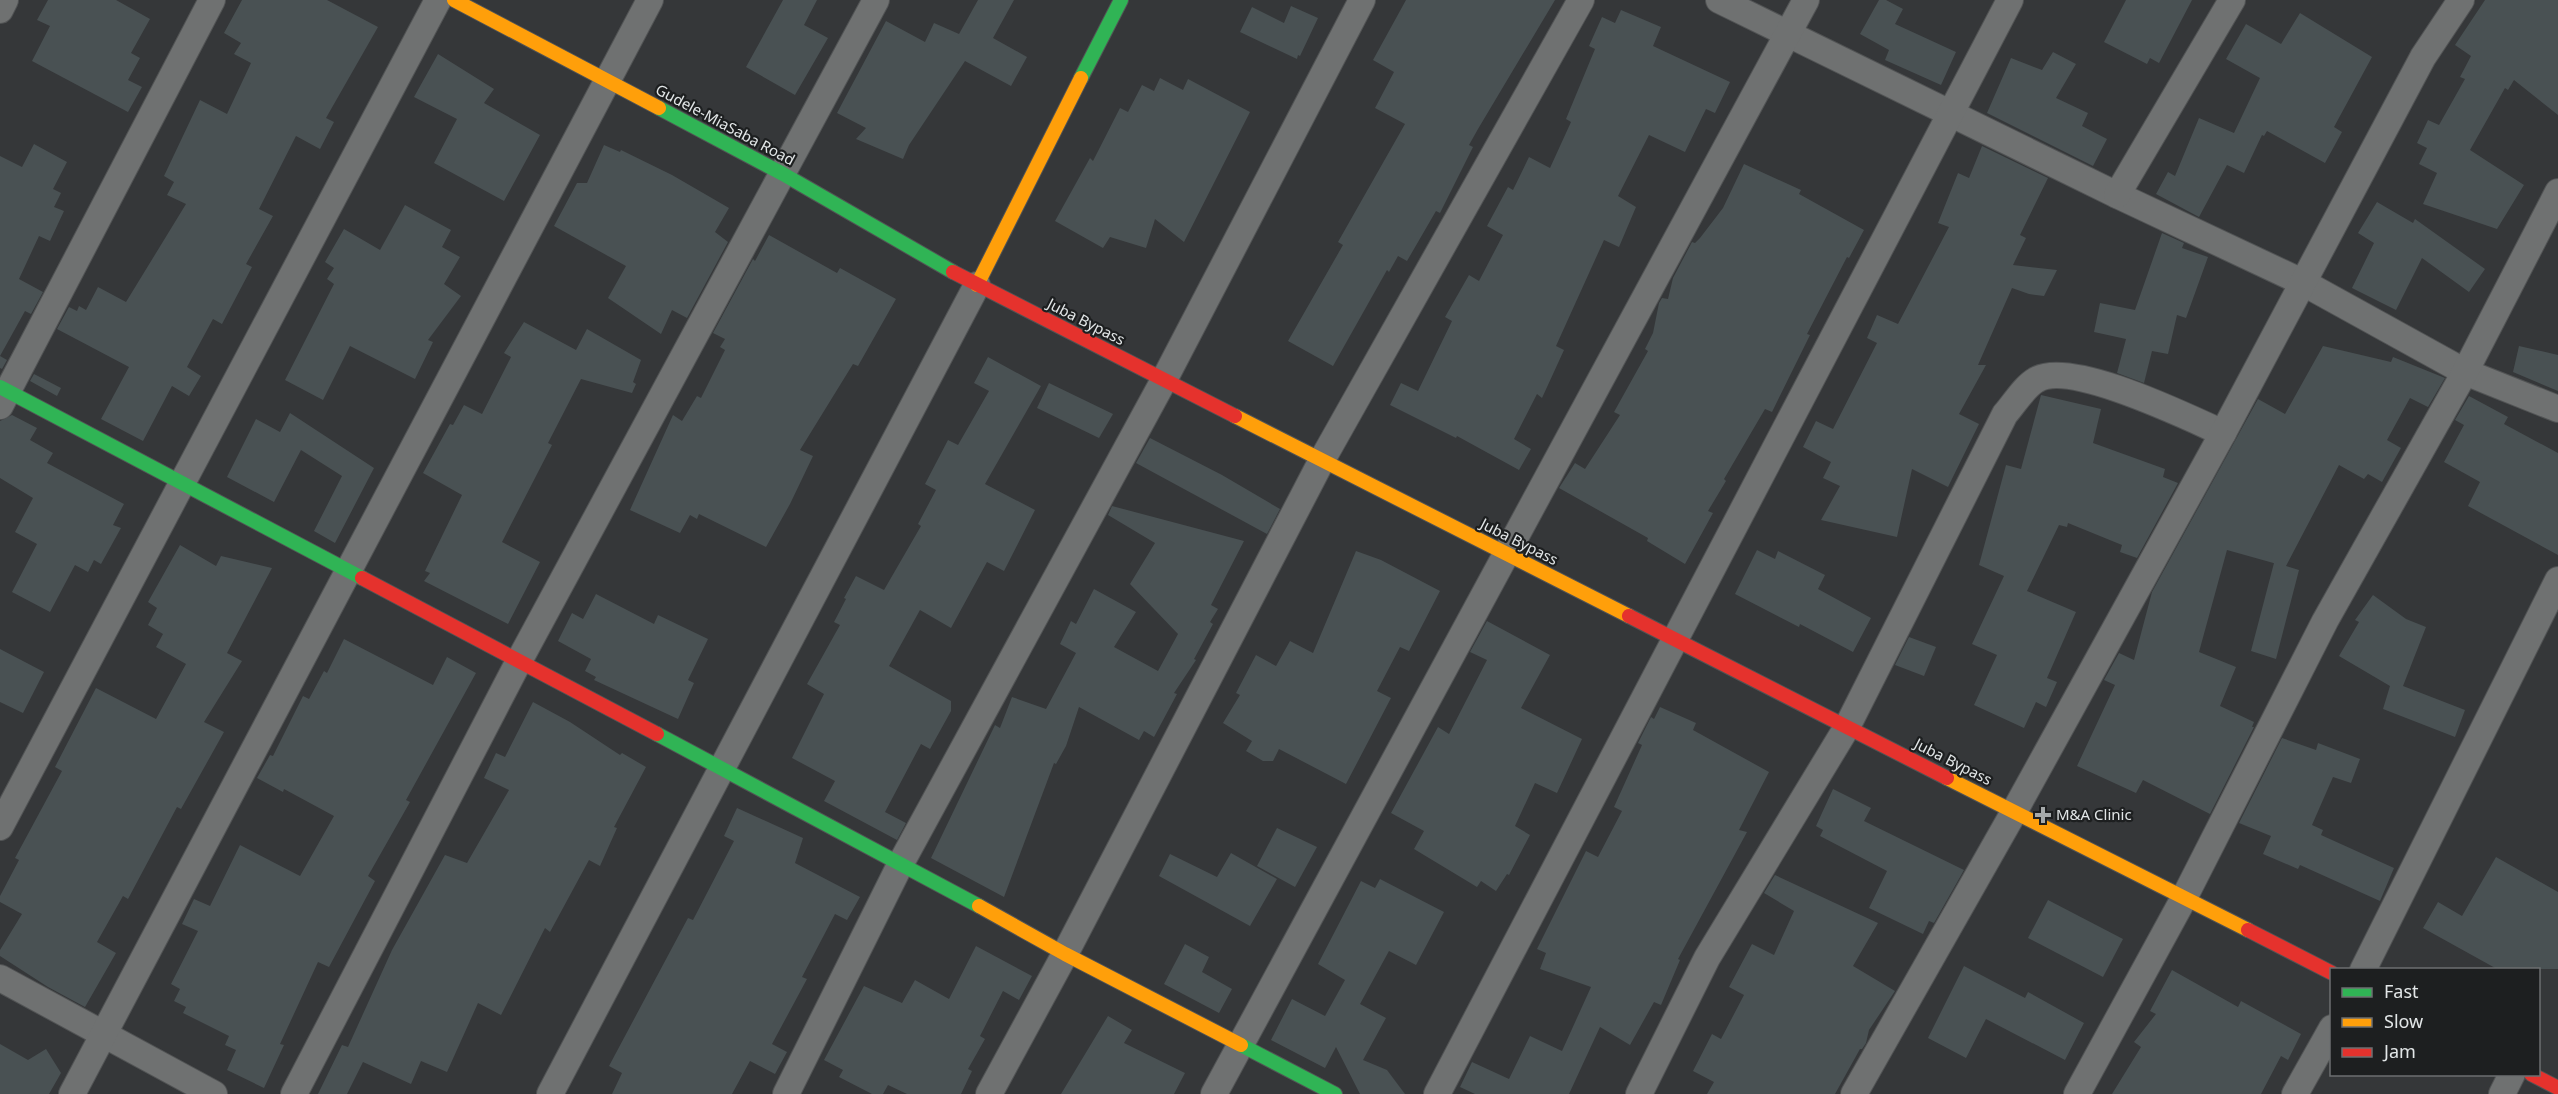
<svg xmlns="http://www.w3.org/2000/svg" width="2558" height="1094" font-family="'Noto Sans',sans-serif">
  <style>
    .building { fill: #495153 }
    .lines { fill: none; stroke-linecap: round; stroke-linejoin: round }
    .street-casing { stroke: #515354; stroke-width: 28 }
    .fast-casing { stroke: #515354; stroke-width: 16 }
    .slow-casing { stroke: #515354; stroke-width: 16 }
    .jam-casing { stroke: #515354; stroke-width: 16 }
    .street { stroke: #6f7171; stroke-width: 26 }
    .fast { stroke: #30b455; stroke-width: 14 }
    .slow { stroke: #ff9f0a; stroke-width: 14 }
    .jam { stroke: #e5322d; stroke-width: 14 }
    .poi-dot { fill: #a5a9aa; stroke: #1d1f20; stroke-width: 2 }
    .labels { text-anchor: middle; stroke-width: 4.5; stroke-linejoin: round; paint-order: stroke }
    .street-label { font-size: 15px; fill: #e2e6e7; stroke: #1d1f20 }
    .poi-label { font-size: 15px; fill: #e2e6e7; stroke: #1d1f20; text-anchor: start }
  </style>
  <rect width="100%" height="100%" fill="#353739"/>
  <g class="building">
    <path d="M48 0H116L150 19 131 53 140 58 128 80 142 87 128 112 32 61 50 26 37 20Z"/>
    <path d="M242 0H327L378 27 326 118 334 122 320 149 296 136 259 209 273 216 246 264 252 267 222 324 213 319 187 367 201 376 189 396 172 386 143 441 101 419 129 367 57 329 69 307 77 311 79 306 86 310 98 287 126 302 186 204 167 195 174 182 164 176 200 100 227 114 251 63 234 54 241 43 224 33Z"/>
    <path d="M783 0H817L804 25 828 38 795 95 746 67Z"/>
    <path d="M978 0H1014L993 38 1027 57 1011 86 965 61 909 145 903 159 856 139 866 128 837 113 886 21 925 42 934 23 959 34Z"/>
    <path d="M1406 0H1555L1478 129 1469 145 1473 147 1440 213 1436 211 1407 261 1398 256 1389 272 1387 270 1333 366 1288 341 1343 245 1338 242 1405 124 1375 108 1394 72 1373 60Z"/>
    <path d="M1879 0H1886L1903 9 1895 24 1956 52 1941 85 1885 60 1889 50 1860 34Z"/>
    <path d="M2126 0H2192L2159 63 2150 58 2147 64 2104 42Z"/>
    <path d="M2485 0H2558V115L2514 80 2508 90 2505 88 2470 150 2524 185 2497 229 2423 204 2437 173 2419 164 2427 148 2417 143 2428 120 2439 125 2465 79 2460 77 2471 56 2455 45Z"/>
    <path d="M1291 6 1318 18 1300 56 1298 55 1297 59 1240 32 1252 7 1284 23Z"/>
    <path d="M1621 10 1661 27 1653 46 1730 82 1715 113 1706 109 1685 152 1649 135 1618 196 1636 207 1619 247 1604 240 1556 346 1564 350 1542 398 1537 394 1514 439 1531 449 1519 470 1457 436 1456 438 1390 405 1401 383 1418 391 1452 321 1445 317 1469 275 1479 281 1503 235 1487 226 1508 187 1513 190 1529 157 1550 168 1571 122 1566 119 1595 49 1589 46 1602 17 1615 23Z"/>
    <path d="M2300 13 2372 57 2334 127 2342 132 2325 163 2267 131 2264 136 2262 135 2244 173 2227 165 2199 217 2156 194 2168 172 2175 176 2199 118 2234 133 2260 78 2226 59 2246 24 2281 44Z"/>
    <path d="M2053 52 2076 64 2056 98 2088 113 2082 126 2107 139 2093 166 1987 113 2011 58 2042 70Z"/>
    <path d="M438 54 494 89 484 103 540 135 504 201 434 163 457 119 414 97Z"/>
    <path d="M1160 78 1183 90 1188 79 1250 112 1184 242 1155 219 1146 248 1110 237 1103 248 1055 221 1090 158 1093 161 1120 108 1128 112 1142 85 1154 91Z"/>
    <path d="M34 144 67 162 53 189 61 193 54 207 64 211 50 241 39 236 19 279 43 292 31 314 25 311 0 356 7 360 2 369 0 368V156L22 167Z"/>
    <path d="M604 145 620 152 621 150 672 175 729 208 715 232 728 242 687 318 672 310 661 334 608 298 626 266 554 226 577 183H587Z"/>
    <path d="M1982 146 2048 178 2020 235 2026 238 2013 265 2057 270 2044 296 2029 294 2012 288 1978 365H1986L1959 414 1979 424 1948 487 1912 469 1897 537 1821 520 1840 486 1823 478 1831 462 1803 447 1816 421 1833 429 1877 343 1867 338 1877 315 1898 324 1949 227 1938 223 1958 173 1969 178Z"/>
    <path d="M1744 164 1801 190 1799 194 1864 230 1849 258 1847 257 1807 334 1810 335 1772 412 1765 409 1724 479 1726 481 1708 511 1713 513 1685 564 1647 541 1648 538 1559 488 1575 463 1585 469 1620 415 1614 412 1648 351 1645 349 1653 333 1659 303 1662 298 1668 299 1673 278 1692 242 1695 243 1700 238 1723 208Z"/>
    <path d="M2377 202 2413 223 2415 219 2485 269 2469 292 2422 258 2396 310 2352 288 2374 243 2358 233Z"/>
    <path d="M405 205 451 230 442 247 460 257 444 284 461 296 428 340 433 342 415 379 350 346 323 400 285 380 334 284 327 279 334 268 325 262 344 229 380 250Z"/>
    <path d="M2162 233 2184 243 2182 248 2208 257 2186 318 2177 315 2168 354 2152 351 2144 383 2117 373 2126 339 2094 332 2100 303 2135 310Z"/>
    <path d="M769 235 837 273 840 268 896 299 858 366 853 364 800 450 813 456 790 504 766 547 699 514 697 519 690 515 680 533 630 510 673 415 682 421 697 396 701 398 725 350 720 347 725 339 713 333 753 259 755 261Z"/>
    <path d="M524 322 576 350 587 329 641 360 633 382 636 384 632 393 581 379 548 443 552 445 502 542 540 562 508 624 424 581 430 573 425 571 462 495 423 473 450 424 453 425 464 405 482 414 511 357 504 353Z"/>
    <path d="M2323 346 2391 362 2393 357 2445 378 2428 407 2410 398 2387 440 2401 448 2382 482 2368 474 2364 479 2339 465 2286 566 2299 570 2276 659 2251 651 2274 563 2277 564 2227 550 2199 652 2236 667 2220 706 2254 722 2252 727H2254L2210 814 2143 780 2136 793 2077 766 2115 685 2104 680 2119 653 2134 660 2152 592 2258 399 2285 414Z"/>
    <path d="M2519 346 2558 355V391L2513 372Z"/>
    <path d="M988 357 1041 386 985 484 1035 510 1004 571 987 562 951 628 920 610 889 666 951 701V711L930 749 921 744 885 812 906 823 897 840 824 801 835 781 792 758 824 694 807 684 840 625 834 622 846 599 844 598 856 576 884 590 921 526 918 524 936 490 925 484 948 440 958 445 989 391 974 383Z"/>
    <path d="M34 374 61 388 57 396 30 381Z"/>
    <path d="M1049 383 1113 414 1099 438 1037 408Z"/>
    <path d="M2041 395 2101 409 2093 443 2165 469 2163 477 2178 483 2137 558 2120 552 2122 545 2068 523 2067 527 2059 525 2027 591 2076 612 2047 678 2057 682 2046 707 2036 702 2024 728 1974 705 1997 655 1972 644 2004 576 1979 565 2006 465 2021 469Z"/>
    <path d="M2469 396 2508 417 2504 424 2558 453V555L2468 506 2480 482 2444 462 2464 425 2455 420Z"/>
    <path d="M290 413 374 468 335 543 314 531 342 476 301 450 274 502 227 477 256 419 280 432Z"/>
    <path d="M12 415 37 428 30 440 53 453 47 463 124 504 113 525 121 528 101 564 94 560 88 572 75 565 50 612 12 592 37 544 15 532 33 498 0 478V421Z"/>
    <path d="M1150 438 1222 475 1280 509 1267 534 1136 463Z"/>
    <path d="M1112 506 1244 541 1211 605 1218 609 1210 622 1213 624 1194 659 1196 660 1174 693 1177 694 1154 737 1144 731 1139 740 1079 707 1066 746 1056 764 1054 763 1004 897 931 858 995 725 1000 728 1012 697 1046 709 1076 653 1060 644 1071 621 1076 624 1094 589 1136 612 1114 647 1158 671 1178 634 1130 584 1155 543 1108 515Z"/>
    <path d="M180 545 216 566 221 556 272 568 227 653 242 661 204 722 224 732 181 809 177 807 128 899 123 896 97 942 116 953 85 1007 48 987 0 956V950L22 914 0 902V896L19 860 15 858 62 771 55 767 96 688 156 719 186 664 156 647 163 634 148 625 157 608 148 602Z"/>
    <path d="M1757 550 1775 559 1778 551 1825 575 1818 589 1871 618 1853 652 1800 624 1799 627 1735 594Z"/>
    <path d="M1356 551 1381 560 1440 591 1409 651 1400 647 1377 691 1391 698 1346 784 1279 749 1273 761H1263L1246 751 1252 741 1223 723 1240 695 1236 693 1256 655 1276 666 1290 641 1313 653Z"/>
    <path d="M596 594 654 624 658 615 708 639 688 680 694 683 678 719 594 680 596 677 585 671 591 659 558 641 572 613 583 619Z"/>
    <path d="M2373 595 2406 619 2426 627 2403 686 2465 710 2455 737 2383 709 2390 686 2339 656 2359 622 2355 620Z"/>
    <path d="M1487 621 1550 655 1521 708 1582 739 1557 793 1535 783 1515 826 1530 835 1509 875 1507 874 1496 891 1481 881 1477 887 1414 849 1424 831 1391 813 1438 727 1449 734 1487 660 1470 652Z"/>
    <path d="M1909 637 1936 647 1924 676 1895 665Z"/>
    <path d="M344 639 433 685 447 657 476 673 406 800 410 802 368 876 375 881 329 967 318 962 280 1044 284 1045 264 1088 227 1070 236 1050 225 1045 229 1036 183 1013 186 1007 174 1001 180 989 171 984 198 931 182 924 194 899 210 906 240 845 300 876 334 816 284 789 283 792 257 778 270 755 273 756 303 696 309 699 324 671 327 673Z"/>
    <path d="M0 649 44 672 23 713 0 702Z"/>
    <path d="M533 702 570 722 620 755 622 753 646 767 614 827 617 828 600 866 589 860 550 932 545 928 501 1015 478 1003 447 1072 421 1061 411 1084 363 1062 347 1094H318L342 1045 348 1047 392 950 445 855 467 863 509 790 484 778 496 753 505 757Z"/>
    <path d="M1660 707 1696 723 1693 730 1769 772 1739 830 1747 832 1678 959 1680 960 1661 1005 1654 1002 1630 1045 1600 1027 1569 1094H1475L1460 1087 1472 1062 1509 1079 1530 1036 1562 1051 1591 987 1540 969 1546 953 1537 949 1586 851 1598 857 1622 811 1614 807 1642 745 1638 743 1651 717 1654 719Z"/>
    <path d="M2282 738 2316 750 2318 743 2360 759 2351 783 2333 777 2312 825 2323 830 2321 835 2394 868 2380 901 2300 865 2298 869 2263 854 2271 836 2239 823Z"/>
    <path d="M1833 789 1871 808 1864 821 1964 870 1934 923 1929 921 1923 934 1869 908 1887 871 1820 836 1823 830 1816 826Z"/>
    <path d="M737 808 803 838 795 863 860 897 847 920 835 914 802 977 807 979 772 1044 787 1052 775 1074 750 1061 732 1094H612L622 1073 609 1066 688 918 693 920 734 841 724 836Z"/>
    <path d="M1277 828 1317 847 1295 887 1257 866Z"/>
    <path d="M1231 853 1277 879 1250 926 1159 876 1170 854 1217 877Z"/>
    <path d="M2496 857 2558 892V969H2497L2423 928 2438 902 2462 916Z"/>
    <path d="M1775 875 1878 923 1853 966 1895 991 1869 1030 1866 1043 1862 1049H1860L1835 1094H1707L1714 1082 1693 1071 1712 1034 1721 1039 1744 995 1729 987 1752 944 1774 955 1794 911 1764 893Z"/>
    <path d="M1380 879 1444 912 1416 965 1389 951 1360 1004 1386 1018 1363 1060 1387 1070 1405 1094H1360L1336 1047 1325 1068 1271 1040 1292 999 1325 1016 1345 980 1318 964 1361 881 1375 888Z"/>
    <path d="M2048 900 2123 939 2103 977 2028 938Z"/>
    <path d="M1185 944 1209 957 1202 972 1232 989 1219 1013 1164 984Z"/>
    <path d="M976 946 1032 976 1019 1000 1003 991 980 1036 985 1039 968 1069 972 1071 961 1094H907L888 1085 883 1094H872L839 1077 843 1070 824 1060 864 986 902 1003 915 980 949 999Z"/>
    <path d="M1964 966 2025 998 2028 992 2084 1023 2065 1060 1986 1019 1966 1058 1928 1038Z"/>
    <path d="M2172 970 2238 1007 2241 1001 2301 1034 2288 1060 2281 1056 2261 1094H2112L2141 1047 2134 1042 2156 1014 2150 1011Z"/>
    <path d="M1108 1016 1132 1030 1124 1043 1185 1073 1174 1094H1061Z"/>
    <path d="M0 1044 28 1060 46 1049 61 1073 49 1094H0Z"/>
  </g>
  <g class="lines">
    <defs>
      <g id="street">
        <path d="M1719 0 2117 195 2302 282 2465 372 2558 409"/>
        <path d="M0 10 5 0"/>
        <path d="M2117 195 2232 0"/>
        <path d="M0 406 212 0"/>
        <path d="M0 827 438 0"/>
        <path d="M2363 970 2558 580"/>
        <path d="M0 978 214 1094"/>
        <path d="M72 1094 650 0"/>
        <path d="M294 1094 519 661 876 0"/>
        <path d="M550 1094 977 285"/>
        <path d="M786 1094 901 863 1164 380 1362 0"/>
        <path d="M989 1094 1065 954 1322 460 1581 0"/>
        <path d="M1214 1094 1806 0"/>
        <path d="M1437 1094 2010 0"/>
        <path d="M1639 1094 1707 958 1847 727 2005 414C2014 404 2024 387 2036 380 2070 359 2187 417 2223 433"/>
        <path d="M1854 1094 2014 812 2223 433 2423 57 2461 0"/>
        <path d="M2077 1094 2184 898 2325 621 2465 372 2558 192"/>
        <path d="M2295 1094 2332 1028"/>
        <path d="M2502 1094 2512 1074"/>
      </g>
      <g id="fast">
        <path d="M1081 78 1121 0"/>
        <path d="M659 108 783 174 953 272"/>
        <path d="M0 387 362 578"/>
        <path d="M657 734 979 906"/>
        <path d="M1241 1045 1335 1094"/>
      </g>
      <g id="slow">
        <path d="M454 0 659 108"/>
        <path d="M977 285 1081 78"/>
        <path d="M1235 416 1629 616"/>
        <path d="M1947 778 2248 930"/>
        <path d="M979 906 1065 954 1241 1045"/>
      </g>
      <g id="jam">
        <path d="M953 272 1235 416"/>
        <path d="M362 578 657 734"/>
        <path d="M1629 616 1947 778"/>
        <path d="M2248 930 2332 973"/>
        <path d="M2531 1074 2558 1088"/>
      </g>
    </defs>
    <use href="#street" class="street-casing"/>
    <use href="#fast" class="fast-casing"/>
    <use href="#slow" class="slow-casing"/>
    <use href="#jam" class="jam-casing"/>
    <use href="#street" class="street"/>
    <use href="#fast" class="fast"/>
    <use href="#slow" class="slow"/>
    <use href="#jam" class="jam"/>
  </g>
  <path class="poi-dot" d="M2040 806h6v6h6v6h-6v6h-6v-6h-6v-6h6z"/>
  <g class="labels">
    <g class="street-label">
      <text transform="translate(725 125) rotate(28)" y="5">Gudele-MiaSaba Road</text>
      <text transform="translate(1086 322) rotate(27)" y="5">Juba Bypass</text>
      <text transform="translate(1519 542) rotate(27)" y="5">Juba Bypass</text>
      <text transform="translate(1953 762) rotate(27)" y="5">Juba Bypass</text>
    </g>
    <g class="poi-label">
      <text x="2056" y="820">M&amp;A Clinic</text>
    </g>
  </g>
  <rect x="2330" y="968" width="210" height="108" fill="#1d1f20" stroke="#6c6f70" stroke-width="1.5"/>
  <rect x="2342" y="988" width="30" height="9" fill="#30b455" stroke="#6c6f70" stroke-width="1.5"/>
  <text x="2384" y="998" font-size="18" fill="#e2e6e7">Fast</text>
  <rect x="2342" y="1018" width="30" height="9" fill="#ff9f0a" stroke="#6c6f70" stroke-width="1.5"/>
  <text x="2384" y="1028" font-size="18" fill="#e2e6e7">Slow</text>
  <rect x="2342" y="1048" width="30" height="9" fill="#e5322d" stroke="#6c6f70" stroke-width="1.5"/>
  <text x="2384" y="1058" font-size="18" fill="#e2e6e7">Jam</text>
</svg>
